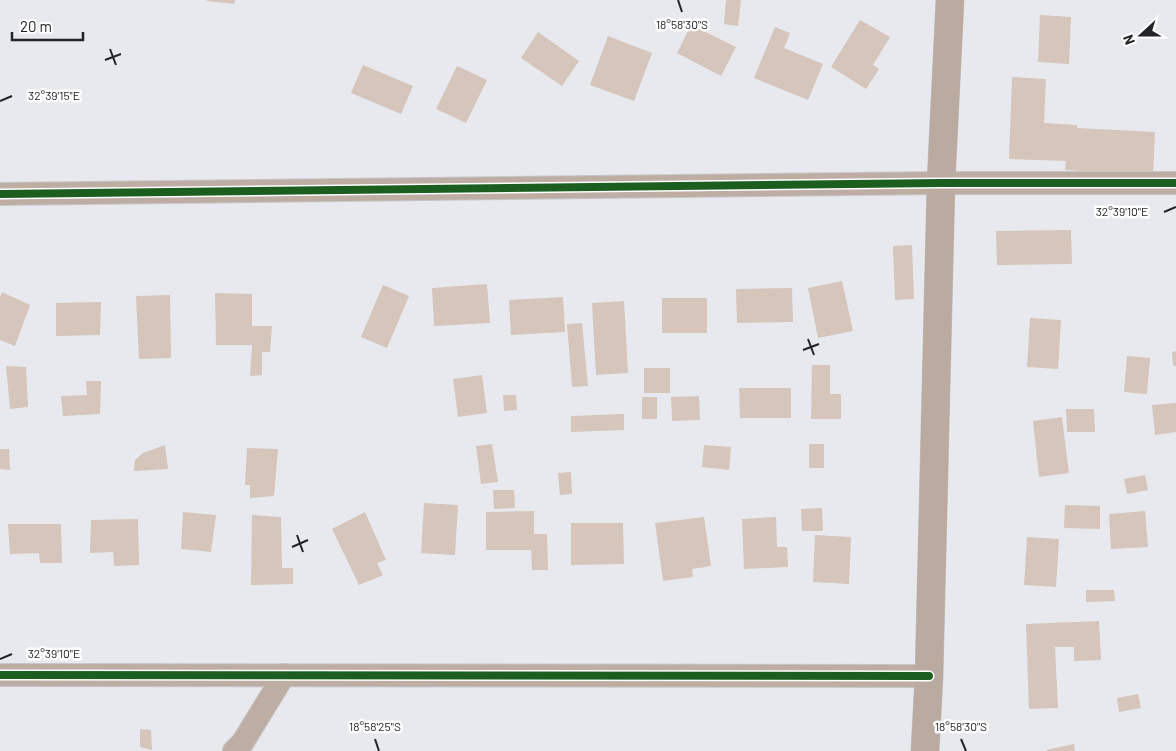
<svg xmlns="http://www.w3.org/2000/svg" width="1176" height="751" font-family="Barlow,sans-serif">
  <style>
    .building { fill: #d5c5bb }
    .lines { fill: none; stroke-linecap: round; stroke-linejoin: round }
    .street-casing { stroke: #c6c6c9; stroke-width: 24 }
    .secondary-casing { stroke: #c6c6c9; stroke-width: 29 }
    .street { stroke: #bdada2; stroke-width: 22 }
    .secondary { stroke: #baaa9f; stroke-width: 28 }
    .cycleway-casing { stroke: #fff; stroke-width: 11 }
    .cycleway { stroke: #1b5e20; stroke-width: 8 }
    .ticks { fill: none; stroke: #242427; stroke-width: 2 }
    .ticks-label { font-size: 12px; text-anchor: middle; fill: #242427; stroke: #fff; stroke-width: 5; stroke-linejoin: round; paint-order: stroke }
  </style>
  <rect width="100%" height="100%" fill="#e8e9ee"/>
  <g class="building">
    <path d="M207 0H235L234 4 207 1Z"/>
    <path d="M726 0H741L738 26 724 24Z"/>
    <path d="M1040 15 1071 17 1069 64 1038 62Z"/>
    <path d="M860 20 890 37 873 65 879 69 866 89 831 67Z"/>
    <path d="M691 25 736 47 721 76 677 53Z"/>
    <path d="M775 27 790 33 784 48 823 64 808 100 754 78Z"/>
    <path d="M538 32 579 61 562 86 521 58Z"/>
    <path d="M608 36 652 53 634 101 590 85Z"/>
    <path d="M363 65 413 86 401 114 351 93Z"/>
    <path d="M457 66 487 80 466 123 436 109Z"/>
    <path d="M1012 77 1046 79 1044 123 1077 125V128L1155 132 1153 175 1065 170 1066 161 1009 159Z"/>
    <path d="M1071 230 1072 264 997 265 996 231Z"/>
    <path d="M912 245 914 299 895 300 893 246Z"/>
    <path d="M842 281 853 331 818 338 808 288Z"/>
    <path d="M487 284 490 323 434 326 432 288Z"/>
    <path d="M383 285 409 296 387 348 361 337Z"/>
    <path d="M792 288 793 322 737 323 736 289Z"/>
    <path d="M2 292 30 305 15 346 0 340V297Z"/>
    <path d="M215 293 252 294V326H272L270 352H262V375L250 376 252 345H216Z"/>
    <path d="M170 295 171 358 139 359 136 296Z"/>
    <path d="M563 297 565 332 511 335 509 300Z"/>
    <rect x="662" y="298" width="45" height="35"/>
    <path d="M624 301 628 373 596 375 592 303Z"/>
    <path d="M101 302 100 335 56 336V303Z"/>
    <path d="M1030 318 1061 320 1058 369 1027 367Z"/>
    <path d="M582 323 588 386 572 387 567 324Z"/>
    <path d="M1176 351V366H1173L1172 352Z"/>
    <path d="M1127 356 1150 358 1147 394 1124 392Z"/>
    <path d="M812 365H830V394H841V419H811Z"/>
    <path d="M6 366 26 367 28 407 10 409Z"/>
    <rect x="644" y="368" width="26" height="25"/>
    <path d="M482 375 487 413 458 417 453 379Z"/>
    <path d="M86 381H101L100 414 63 416 61 396 87 395Z"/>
    <path d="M739 388H791V418H740Z"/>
    <path d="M503 395H516L517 410 504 411Z"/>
    <path d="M699 396 700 420 672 421 671 397Z"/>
    <rect x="642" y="397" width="15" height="22"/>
    <path d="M1176 403V432L1155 435 1152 405Z"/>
    <path d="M1066 409H1094L1095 432H1067Z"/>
    <path d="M624 414V430L571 432V416Z"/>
    <path d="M1062 417 1069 473 1039 477 1033 421Z"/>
    <path d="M492 444 498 482 481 484 476 446Z"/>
    <rect x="809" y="444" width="15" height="24"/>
    <path d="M165 445 168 469 134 471 135 460 143 453Z"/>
    <path d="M704 445 731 447 729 470 702 467Z"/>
    <path d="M247 448 278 449 274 496 250 498V485H245Z"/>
    <path d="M0 449H9L10 470 0 469Z"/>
    <path d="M571 472 572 494 560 495 558 473Z"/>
    <path d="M1145 475 1148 490 1127 494 1124 479Z"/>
    <path d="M493 490H514L515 508 494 509Z"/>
    <path d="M424 503 458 505 455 555 421 553Z"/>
    <path d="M1065 505 1100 506V529L1064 528Z"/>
    <path d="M822 508 823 531H802L801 509Z"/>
    <path d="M534 511V534H547L548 570H532L531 550H486V512Z"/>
    <path d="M1145 511 1148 547 1111 549 1109 514Z"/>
    <path d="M183 512 216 515 211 552 181 549Z"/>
    <path d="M365 512 386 560 377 563 383 575 359 585 332 529Z"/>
    <path d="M252 515 281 517 282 568H293V584L251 585Z"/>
    <path d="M704 517 711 566 692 569 693 577 663 581 655 523Z"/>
    <path d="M776 517 777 547H787L788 567 744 569 742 519Z"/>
    <path d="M138 519 139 565 114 566 113 552 90 553 91 520Z"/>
    <path d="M571 523H623L624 564 571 565Z"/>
    <path d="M8 524H61L62 563H40L39 553 10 554Z"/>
    <path d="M815 535 851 537 849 584 813 582Z"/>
    <path d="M1027 537 1059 539 1056 587 1024 585Z"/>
    <path d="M1086 590H1114L1115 601 1086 602Z"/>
    <path d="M1099 621 1101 660 1074 661V647H1055L1058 708 1029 709 1026 624Z"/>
    <path d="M1138 694 1141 708 1119 712 1117 698Z"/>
    <path d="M140 729 151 730 152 750 140 747Z"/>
    <path d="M1074 744 1075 751H1046V750Z"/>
  </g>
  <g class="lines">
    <defs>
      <g id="street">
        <path d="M0 194 941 183H1176"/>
        <path d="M0 675 929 676"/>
        <path d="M234 751 243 742 284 675"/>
      </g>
      <path id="secondary" d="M925 751 929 676 941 183 950 0"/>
    </defs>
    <use href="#street" class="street-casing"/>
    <use href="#secondary" class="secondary-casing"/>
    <use href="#street" class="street"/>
    <use href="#secondary" class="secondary"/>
    <defs>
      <g id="cycleway">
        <path d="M0 194 941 183H1176"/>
        <path d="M0 675 929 676"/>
      </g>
    </defs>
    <use href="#cycleway" class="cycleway-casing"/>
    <use href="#cycleway" class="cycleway"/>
  </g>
  <path class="ticks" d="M678 0 682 12M110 49 116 65M105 60 121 54M0 101 12 96M1164 212 1176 207M808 339 814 355M803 350 819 344M297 535 303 552M292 547 308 540M0 659 12 654M375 739 379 751M961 739 966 751"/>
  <g class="ticks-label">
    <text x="682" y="29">18°58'30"S</text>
    <text x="54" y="100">32°39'15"E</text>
    <text x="1122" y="216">32°39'10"E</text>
    <text x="54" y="658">32°39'10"E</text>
    <text x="375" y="731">18°58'25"S</text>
    <text x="961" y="731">18°58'30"S</text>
  </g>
  <g transform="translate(1141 35) rotate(249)" stroke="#ffffff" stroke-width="4" paint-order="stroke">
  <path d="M0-4L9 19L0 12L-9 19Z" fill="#242427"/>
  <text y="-8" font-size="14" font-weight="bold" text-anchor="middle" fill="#242427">N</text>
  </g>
  <path d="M12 32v8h71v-8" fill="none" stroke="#242427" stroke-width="2.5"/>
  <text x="20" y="32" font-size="15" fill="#242427" stroke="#ffffff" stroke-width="4" paint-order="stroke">20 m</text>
</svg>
